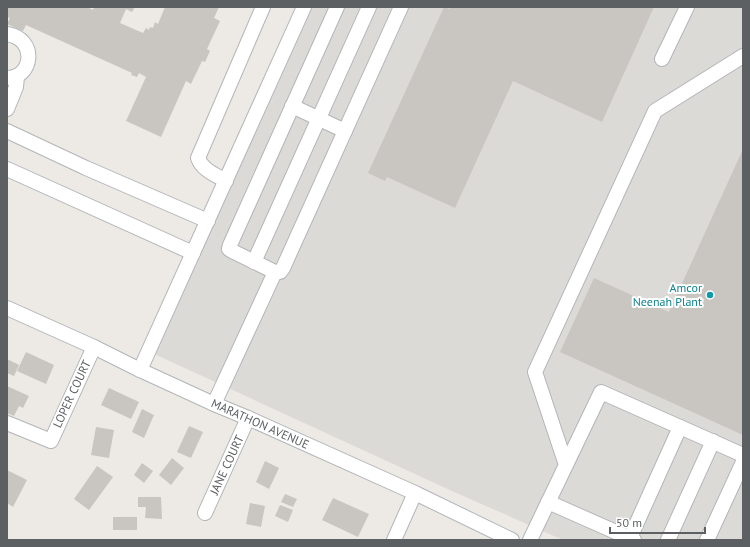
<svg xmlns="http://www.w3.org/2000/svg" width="750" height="547" font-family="'PT Sans',sans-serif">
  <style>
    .industrial { fill: #dcdad7 }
    .building { fill: #c9c5c1 }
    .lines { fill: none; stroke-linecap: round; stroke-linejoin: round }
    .minor-casing { stroke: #b2b5b8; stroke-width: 16 }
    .minor { stroke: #fff; stroke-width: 14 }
    .culture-dot { fill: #0f9aa8; stroke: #fff; stroke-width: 1.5 }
    .labels { text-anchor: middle; stroke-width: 4; stroke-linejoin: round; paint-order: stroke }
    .culture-label { font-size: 12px; fill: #0d838f; stroke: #fff; text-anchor: end }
    .street-label { font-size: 12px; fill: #5c6063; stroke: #fff }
  </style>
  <rect width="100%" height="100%" fill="#edeae5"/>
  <path class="industrial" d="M311 7H743V540H563L452 491 152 353Z"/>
  <g class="building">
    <path d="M7 7H87L93 10 94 7H135L132 12 126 9 120 23 143 33 146 28 149 30 150 27 153 28 155 22 158 24 165 7H219L214 18 220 21 207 49 210 51 205 62 202 61 191 84 186 81 161 137 126 121 146 77 139 73 137 77 131 75 132 73 26 25 23 31 7 24 10 18 7 17Z"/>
    <path d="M444 7 450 9V7H654L602 122 513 81 455 208 387 177 385 181 368 173Z"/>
    <path d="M743 149V435L560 352 594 278 669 312Z"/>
    <path d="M26 352 54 365 46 384 17 371Z"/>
    <path d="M7 359 19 365 14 376 7 373Z"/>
    <path d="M7 386 29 396 23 408 19 406 14 416 7 413Z"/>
    <path d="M109 388 139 402 131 419 101 405Z"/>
    <path d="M142 409 154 415 144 438 132 432Z"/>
    <path d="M189 426 203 432 191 458 177 452Z"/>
    <path d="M96 427 114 430 109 458 91 455Z"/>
    <path d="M172 458 184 468 171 485 159 475Z"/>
    <path d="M265 461 279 468 269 489 256 482Z"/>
    <path d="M142 463 153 471 144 483 134 475Z"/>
    <path d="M97 466 113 477 89 510 74 499Z"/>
    <path d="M7 470 27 480 13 507 7 503Z"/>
    <path d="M285 494 297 499 293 507 281 502Z"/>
    <path d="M138 497H161L162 519 145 518 146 507H138Z"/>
    <path d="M333 498 369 514 358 537 322 520Z"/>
    <path d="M250 503 265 506 261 527 246 524Z"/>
    <path d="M280 505 293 510 288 522 275 516Z"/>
    <rect x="113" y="517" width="24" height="13"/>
  </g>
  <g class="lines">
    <defs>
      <g id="minor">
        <path d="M337 7 230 245 229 249 232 251 275 272H280L283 268 401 7"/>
        <path d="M7 34C38 39 33 78 7 78"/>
        <path d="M662 59 687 7"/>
        <path d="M292 106 345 131"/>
        <path d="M7 109 16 87 17 76"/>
        <path d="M7 131 86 168 208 221"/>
        <path d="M7 169 193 253"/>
        <path d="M226 181C216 175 202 170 198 158L263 7"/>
        <path d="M254 262 369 7"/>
        <path d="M7 308 94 347 140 370 214 404 248 418 415 493 512 540"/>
        <path d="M140 370 304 7"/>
        <path d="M214 404 275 272"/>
        <path d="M7 423 51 441 94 347"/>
        <path d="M566 465 601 392 743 455"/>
        <path d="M548 502 634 540"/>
        <path d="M205 513 248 418"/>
        <path d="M630 538 680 427"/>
        <path d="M394 540 415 493"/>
        <path d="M530 540 566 465 535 372 655 111 743 56"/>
        <path d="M668 540 713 441"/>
        <path d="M707 540 743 462"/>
      </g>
    </defs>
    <use href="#minor" class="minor-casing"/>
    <use href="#minor" class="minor"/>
  </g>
  <circle class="culture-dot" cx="710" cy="295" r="4"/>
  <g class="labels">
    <g class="culture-label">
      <text x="702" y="292">Amcor<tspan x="702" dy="14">Neenah Plant</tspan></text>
    </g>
    <g class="street-label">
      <text transform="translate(72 394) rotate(-65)" y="4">LOPER COURT</text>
      <text transform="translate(260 424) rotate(24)" y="4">MARATHON AVENUE</text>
      <text transform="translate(227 465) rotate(-65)" y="4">JANE COURT</text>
    </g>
  </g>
  <rect width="750" height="547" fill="none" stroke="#5c6063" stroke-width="16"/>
  <path d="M610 527v6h95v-6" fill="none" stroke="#5c6063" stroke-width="2"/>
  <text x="616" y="527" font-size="12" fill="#5c6063" stroke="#ffffff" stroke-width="3" paint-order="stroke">50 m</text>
</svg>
